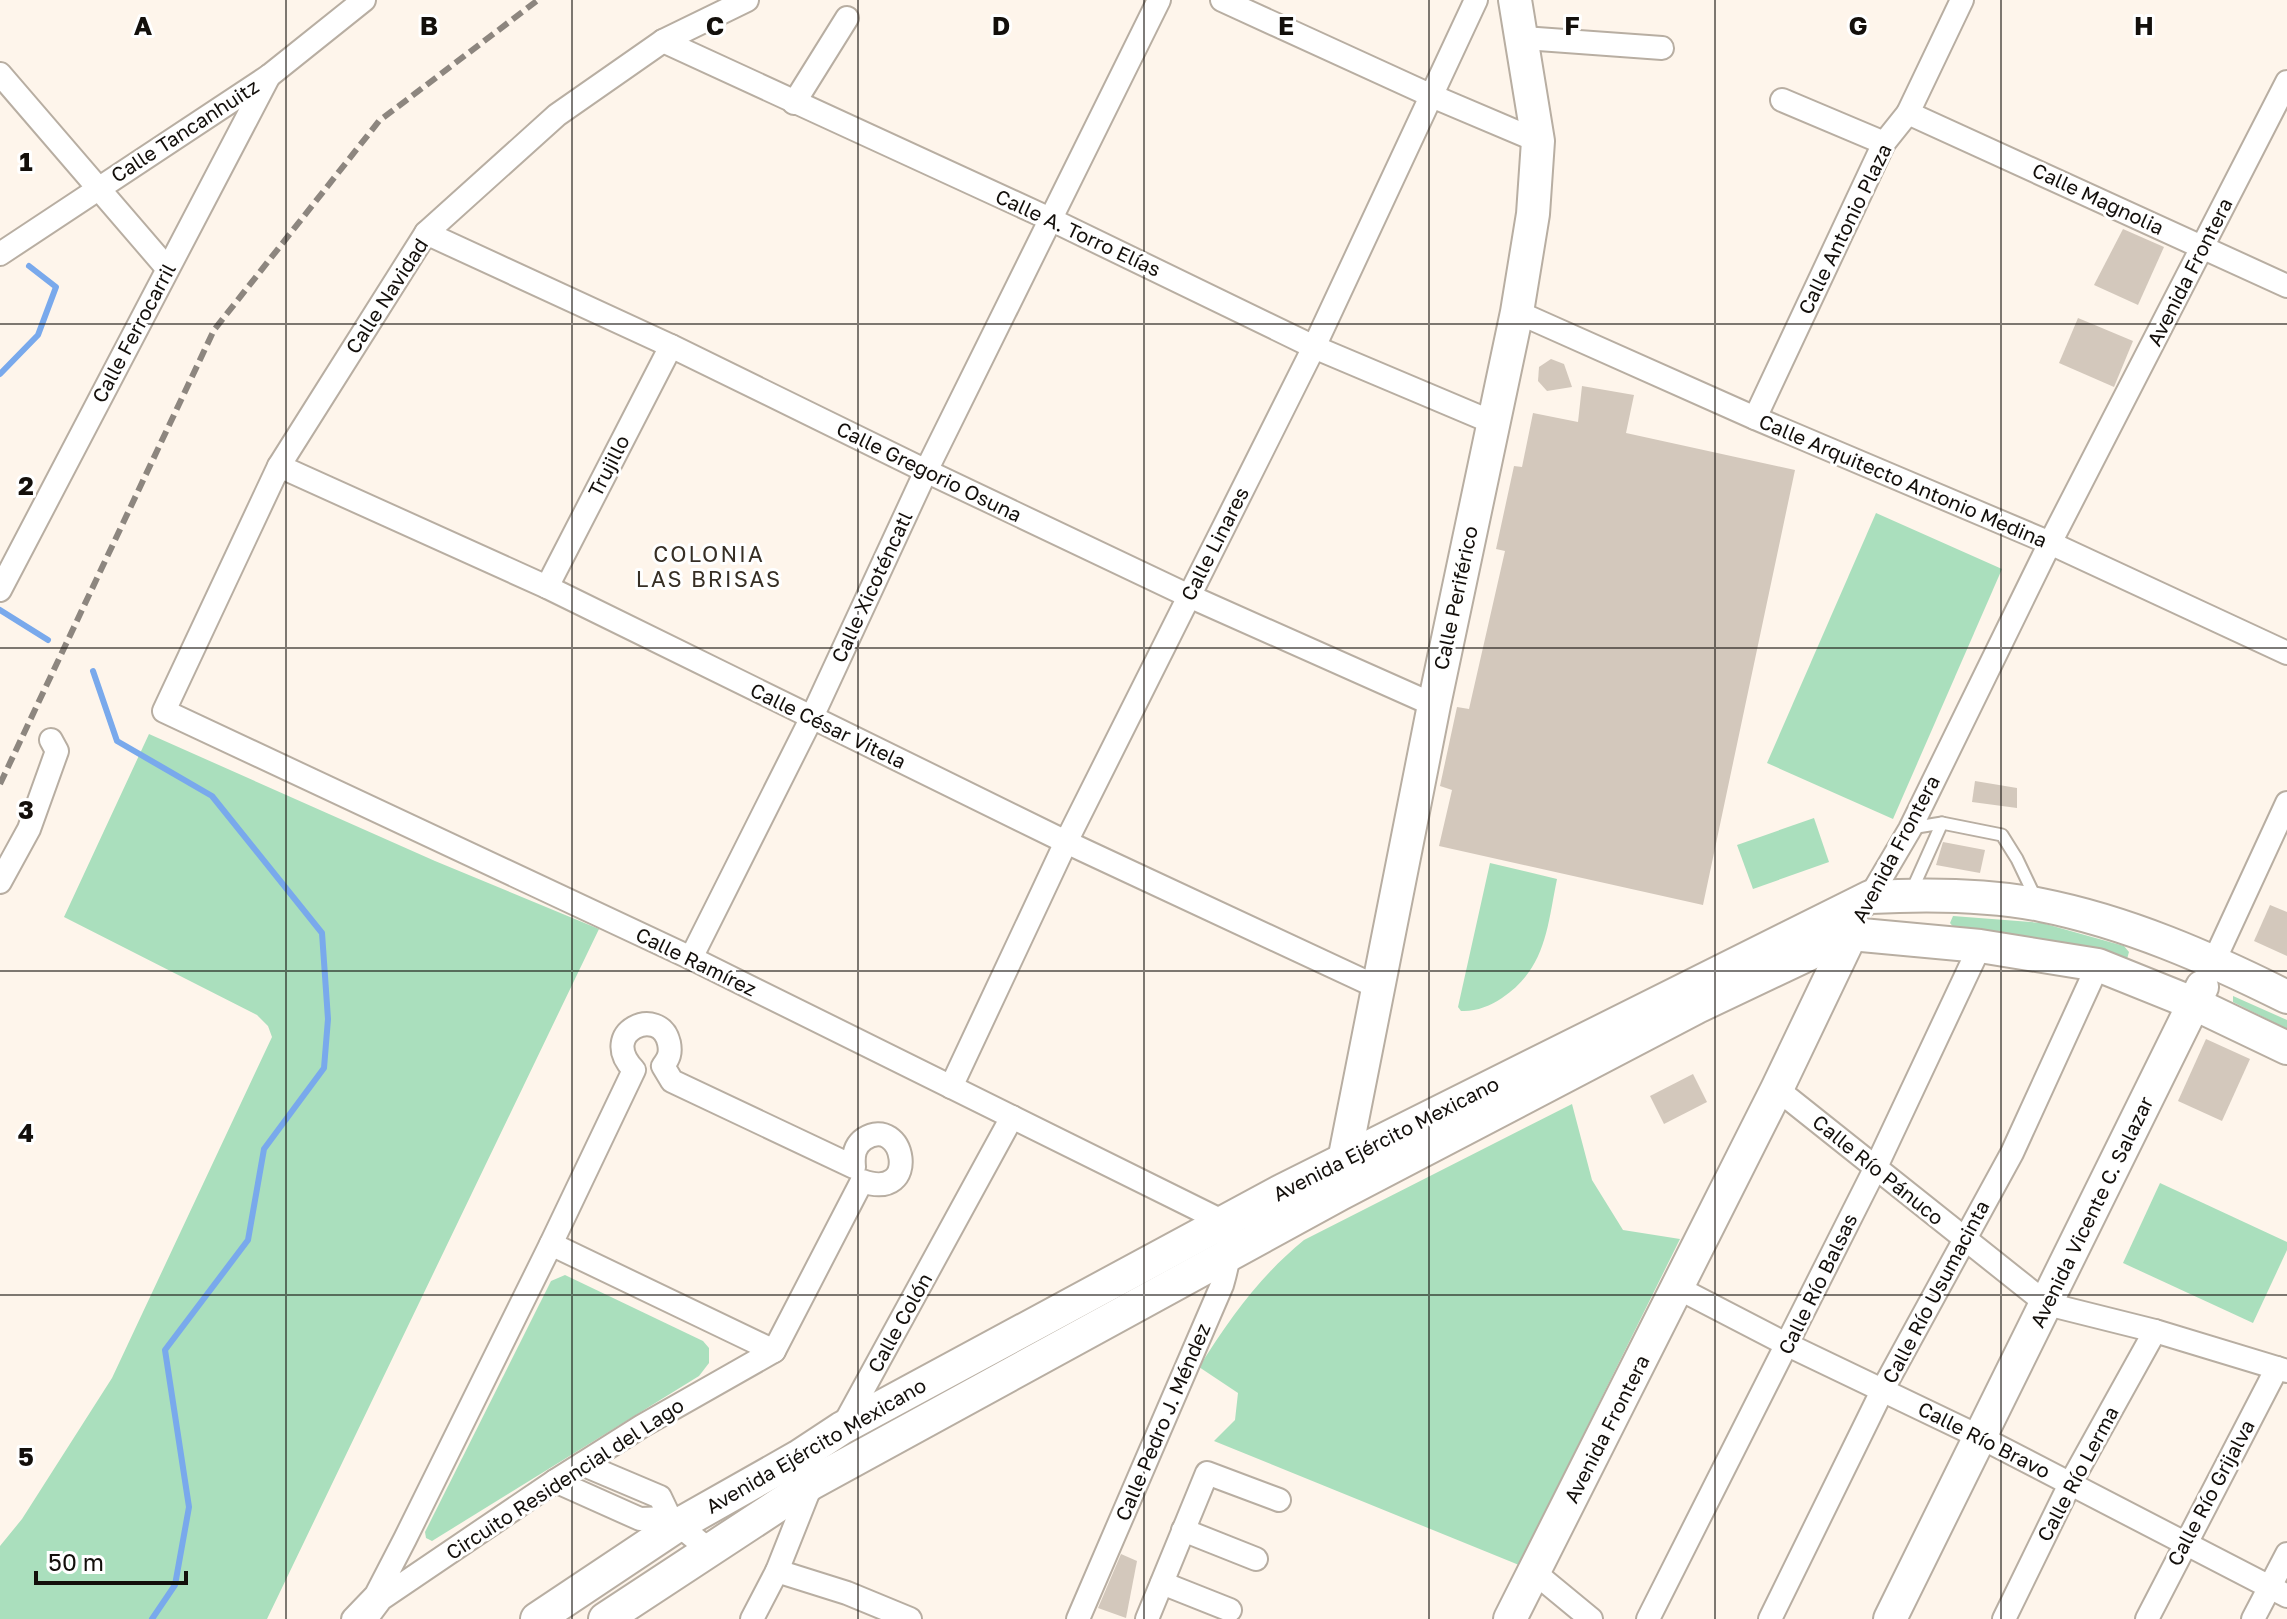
<svg xmlns="http://www.w3.org/2000/svg" width="2287" height="1619" font-family="'Golos Text',sans-serif">
  <style>
    .green { fill: #aadfbd }
    .lines { fill: none; stroke-linecap: round; stroke-linejoin: round }
    .stream { stroke: #79a9ec; stroke-width: 6 }
    .building { fill: #d3c8bc }
    .lane-casing { stroke: #b8aea2; stroke-width: 15 }
    .street-casing { stroke: #b8aea2; stroke-width: 26 }
    .secondary-casing { stroke: #b8aea2; stroke-width: 36 }
    .lane { stroke: #fff; stroke-width: 11 }
    .street { stroke: #fff; stroke-width: 22 }
    .secondary { stroke: #fff; stroke-width: 32 }
    .rail { stroke: #8d867f; stroke-width: 6; stroke-dasharray: 12 6; stroke-linecap: butt }
    .grid { fill: none; stroke: #130f0b; stroke-width: 2; stroke-opacity: 0.55 }
    .labels { text-anchor: middle; stroke-width: 6; stroke-linejoin: round; paint-order: stroke }
    .street-label { font-size: 20px; fill: #130f0b; stroke: #fff }
    .neighbourhood-label { font-size: 22px; letter-spacing: 2px; fill: #372f25; stroke: #fff }
    .grid-label { font-size: 26px; text-anchor: middle; font-weight: bold; fill: #130f0b; stroke: #fff; stroke-width: 6; stroke-linejoin: round; paint-order: stroke }
  </style>
  <rect width="100%" height="100%" fill="#fef5eb"/>
  <g class="green">
    <path d="M1876 513 2002 569 1893 819 1767 763Z"/>
    <path d="M149 734 435 861 599 929 267 1619H0V1546L22 1519 112 1378 272 1037 268 1026 257 1015 64 917Z"/>
    <path d="M1814 818 1829 862 1753 889 1737 845Z"/>
    <path d="M1490 863 1557 879C1547 928 1546 968 1502 998 1490 1006 1475 1012 1461 1011L1458 1007Z"/>
    <path d="M1953 916 2042 923 2124 946 2129 952 2127 959 2122 960 2040 938 1956 930 1950 923Z"/>
    <path d="M2233 996 2287 1020V1029L2233 1002Z"/>
    <path d="M1572 1104 1592 1180 1623 1230 1680 1239 1519 1565 1214 1441 1235 1420 1238 1393 1199 1367C1231 1317 1258 1278 1304 1240Z"/>
    <path d="M2160 1183 2287 1242V1250L2253 1323 2123 1263Z"/>
    <path d="M565 1275 703 1341 709 1348V1363L699 1376 432 1541 426 1538 425 1532 551 1281Z"/>
  </g>
  <g class="lines">
    <g class="stream">
      <path d="M0 374 38 335 56 287 29 266"/>
      <path d="M0 610 48 640"/>
      <path d="M93 671 117 741 212 796 322 933 328 1019 324 1068 264 1149 248 1240 165 1350 189 1507 175 1585 152 1619"/>
    </g>
  </g>
  <g class="building">
    <path d="M2123 229 2164 247 2138 305 2094 285Z"/>
    <path d="M2078 318 2133 341 2114 387 2059 363Z"/>
    <path d="M1551 359 1564 364 1572 387 1547 391 1538 381 1539 367Z"/>
    <path d="M1582 386 1634 395 1626 433 1795 470 1703 905 1439 846 1452 790 1440 786 1457 707 1469 709 1505 551 1496 549 1514 466 1522 467 1533 413 1578 422Z"/>
    <path d="M1975 781 2017 788V808L1972 802Z"/>
    <path d="M1943 842 1985 850 1980 873 1936 865Z"/>
    <path d="M2270 905 2287 912V956L2254 941Z"/>
    <path d="M2206 1039 2250 1059 2222 1121 2178 1101Z"/>
    <path d="M1693 1074 1707 1102 1664 1124 1650 1096Z"/>
    <path d="M1121 1554 1137 1561 1126 1618 1098 1608Z"/>
  </g>
  <g class="lines">
    <defs>
      <g id="lane">
        <path d="M1911 828 1942 823 2002 835 2017 859 2037 901"/>
        <path d="M1912 890 1942 823"/>
      </g>
      <g id="street">
        <path d="M747 0 663 41 557 115 426 233 279 466 164 711 691 958 1224 1222C1232 1245 1229 1261 1222 1285L1078 1619"/>
        <path d="M1222 0 1432 96 1538 141"/>
        <path d="M1523 38 1662 48"/>
        <path d="M663 41 1050 219 1314 347 1494 423"/>
        <path d="M0 74 167 268"/>
        <path d="M1782 100 1884 143"/>
        <path d="M794 103 847 18"/>
        <path d="M1908 113 2287 286"/>
        <path d="M426 233 671 346 926 471 1189 596 1434 705"/>
        <path d="M0 254 269 76 364 0"/>
        <path d="M1517 312 1755 418 2050 543 2287 653"/>
        <path d="M1755 418 1884 143 1908 113 1962 0"/>
        <path d="M279 466 547 587 1066 842 1377 987"/>
        <path d="M547 587 671 346"/>
        <path d="M0 590 269 76"/>
        <path d="M0 882 29 829 57 751 51 740"/>
        <path d="M1870 897 1910 829 2050 543 2287 82"/>
        <path d="M691 958 811 719 926 471 1159 0"/>
        <path d="M2214 961 2287 803"/>
        <path d="M951 1087 1066 842 1314 347 1476 0"/>
        <path d="M1777 1089 2047 1304 2155 1331 2287 1371"/>
        <path d="M551 1244 774 1351"/>
        <path d="M1678 1288 1788 1345 1980 1437 2287 1596"/>
        <path d="M842 1428 1012 1117"/>
        <path d="M582 1464 660 1497 670 1518 708 1549"/>
        <path d="M555 1481 640 1519 670 1518"/>
        <path d="M1183 1530 1256 1559"/>
        <path d="M777 1571 847 1593 910 1619"/>
        <path d="M1534 1572 1591 1619"/>
        <path d="M1162 1583 1230 1610"/>
        <path d="M353 1619 376 1595 405 1539 551 1244 634 1070C597 1032 660 1004 669 1043 671 1053 669 1058 663 1066L672 1081 854 1167C853 1156 854 1146 864 1139 904 1113 922 1202 862 1181L774 1351 642 1426 555 1481 381 1599 366 1619"/>
        <path d="M752 1619 777 1571 812 1483"/>
        <path d="M1147 1619 1207 1473 1279 1500"/>
        <path d="M1648 1619 1875 1169 1980 946"/>
        <path d="M1770 1619 1883 1389 2012 1153 2098 965"/>
        <path d="M2004 1619 2070 1484 2155 1331"/>
        <path d="M2147 1619 2277 1368"/>
        <path d="M2253 1619 2287 1554"/>
      </g>
      <g id="secondary">
        <path d="M1341 1176 1434 705 1517 312 1533 214 1538 141 1515 0"/>
        <path d="M537 1619 678 1525 798 1457 842 1428 1283 1190 1870 897C1926 894 1985 894 2041 905 2127 922 2209 958 2287 997"/>
        <path d="M605 1619 812 1483 1340 1194 1697 1007 1851 934 1980 946 2098 965 2195 1004 2287 1048"/>
        <path d="M1510 1619 1777 1089 1854 928"/>
        <path d="M1890 1619 2202 987"/>
      </g>
    </defs>
    <use href="#lane" class="lane-casing"/>
    <use href="#street" class="street-casing"/>
    <use href="#secondary" class="secondary-casing"/>
    <use href="#lane" class="lane"/>
    <use href="#street" class="street"/>
    <use href="#secondary" class="secondary"/>
    <path class="rail" d="M0 784 214 330 379 121 538 0"/>
  </g>
  <path class="grid" d="M286 0V1619M572 0V1619M858 0V1619M1144 0V1619M1429 0V1619M1715 0V1619M2001 0V1619M0 324H2287M0 648H2287M0 971H2287M0 1295H2287"/>
  <g class="labels">
    <g class="street-label">
      <text transform="translate(185 131) rotate(-33)" y="7">Calle Tancanhuitz</text>
      <text transform="translate(2098 199) rotate(25)" y="7">Calle Magnolia</text>
      <text transform="translate(1845 229) rotate(-64)" y="7">Calle Antonio Plaza</text>
      <text transform="translate(1078 233) rotate(25)" y="7">Calle A. Torro Elías</text>
      <text transform="translate(2190 272) rotate(-63)" y="7">Avenida Frontera</text>
      <text transform="translate(387 296) rotate(-57)" y="7">Calle Navidad</text>
      <text transform="translate(134 333) rotate(-62)" y="7">Calle Ferrocarril</text>
      <text transform="translate(609 466) rotate(-63)" y="7">Trujillo</text>
      <text transform="translate(929 472) rotate(26)" y="7">Calle Gregorio Osuna</text>
      <text transform="translate(1903 481) rotate(23)" y="7">Calle Arquitecto Antonio Medina</text>
      <text transform="translate(1215 544) rotate(-63)" y="7">Calle Linares</text>
      <text transform="translate(872 587) rotate(-65)" y="7">Calle Xicoténcatl</text>
      <text transform="translate(1456 598) rotate(-78)" y="7">Calle Periférico</text>
      <text transform="translate(828 726) rotate(26)" y="7">Calle César Vitela</text>
      <text transform="translate(1896 849) rotate(-62)" y="7">Avenida Frontera</text>
      <text transform="translate(696 962) rotate(26)" y="7">Calle Ramírez</text>
      <text transform="translate(1386 1139) rotate(-27)" y="7">Avenida Ejército Mexicano</text>
      <text transform="translate(1878 1170) rotate(39)" y="7">Calle Río Pánuco</text>
      <text transform="translate(2092 1212) rotate(-64)" y="7">Avenida Vicente C. Salazar</text>
      <text transform="translate(1818 1284) rotate(-64)" y="7">Calle Río Balsas</text>
      <text transform="translate(1936 1292) rotate(-62)" y="7">Calle Río Usumacinta</text>
      <text transform="translate(900 1323) rotate(-61)" y="7">Calle Colón</text>
      <text transform="translate(1163 1422) rotate(-67)" y="7">Calle Pedro J. Méndez</text>
      <text transform="translate(1607 1429) rotate(-63)" y="7">Avenida Frontera</text>
      <text transform="translate(1984 1440) rotate(27)" y="7">Calle Río Bravo</text>
      <text transform="translate(816 1446) rotate(-30)" y="7">Avenida Ejército Mexicano</text>
      <text transform="translate(2078 1474) rotate(-62)" y="7">Calle Río Lerma</text>
      <text transform="translate(565 1479) rotate(-33)" y="7">Circuito Residencial del Lago</text>
      <text transform="translate(2211 1493) rotate(-62)" y="7">Calle Río Grijalva</text>
    </g>
    <g class="neighbourhood-label">
      <text x="709" y="562">COLONIA<tspan x="709" dy="25">LAS BRISAS</tspan></text>
    </g>
  </g>
  <g class="grid-label">
    <text x="143" y="35">A</text>
    <text x="429" y="35">B</text>
    <text x="715" y="35">C</text>
    <text x="1001" y="35">D</text>
    <text x="1286" y="35">E</text>
    <text x="1572" y="35">F</text>
    <text x="1858" y="35">G</text>
    <text x="2144" y="35">H</text>
    <text x="26" y="171">1</text>
    <text x="26" y="495">2</text>
    <text x="26" y="819">3</text>
    <text x="26" y="1142">4</text>
    <text x="26" y="1466">5</text>
  </g>
  <path d="M36 1571v12h150v-12" fill="none" stroke="#130f0b" stroke-width="4"/>
  <text x="48" y="1571" font-size="24" fill="#130f0b" stroke="#ffffff" stroke-width="6" paint-order="stroke">50 m</text>
</svg>
